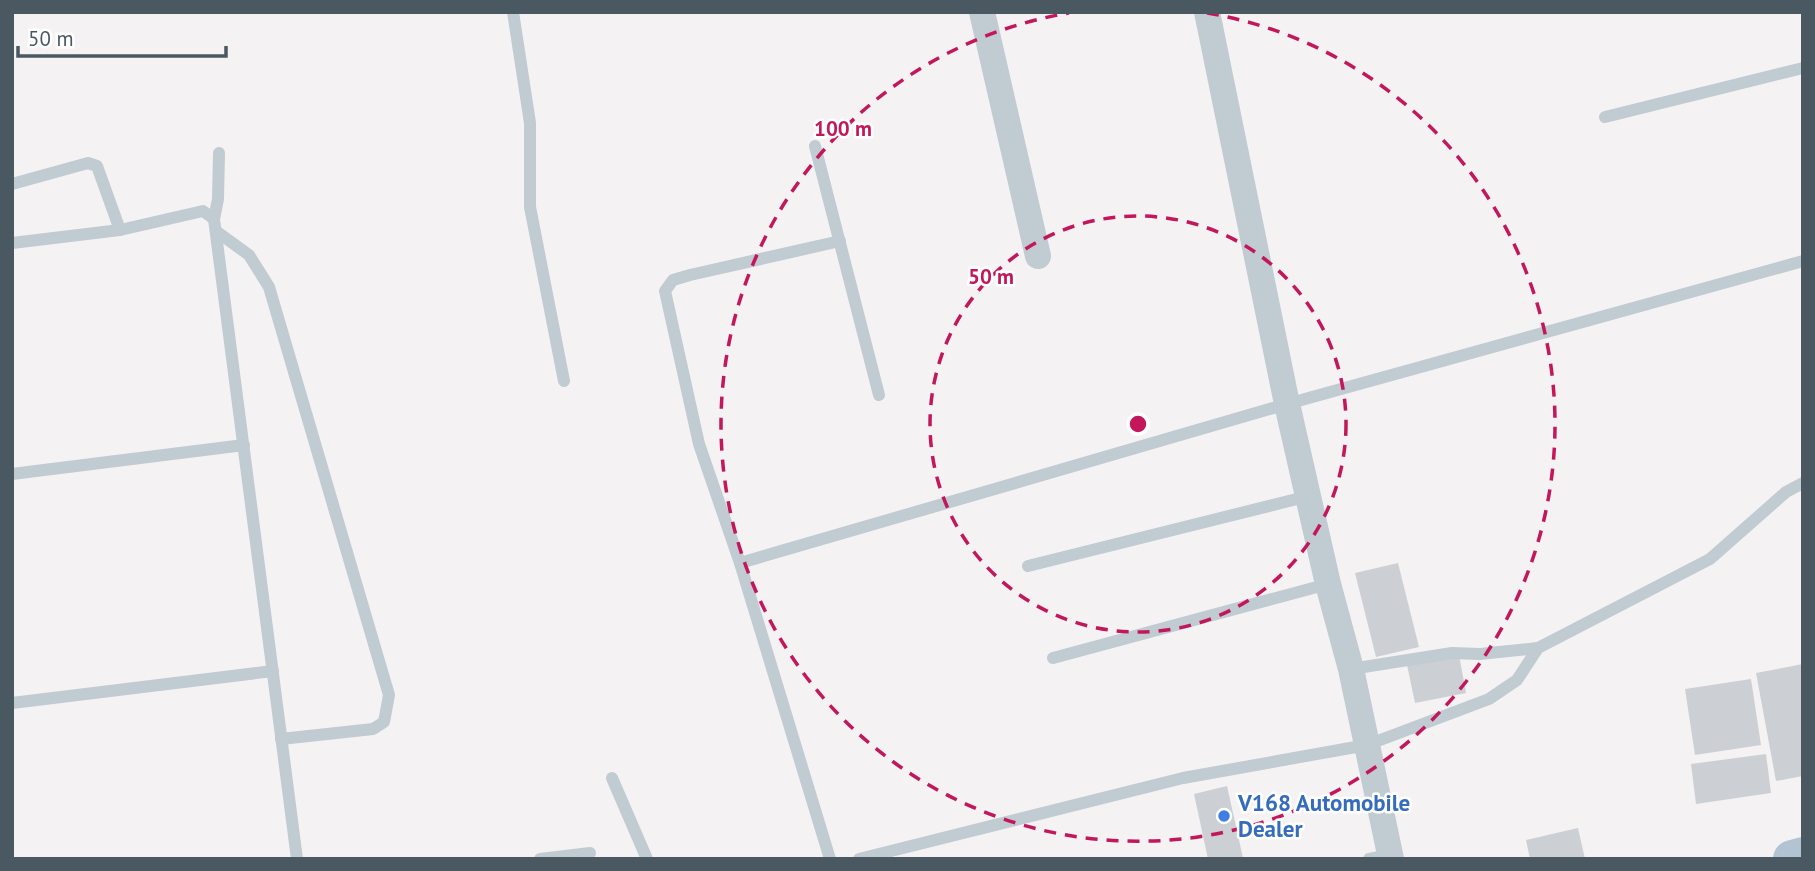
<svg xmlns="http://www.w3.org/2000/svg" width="1815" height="871" font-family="'PT Sans',sans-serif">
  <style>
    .building { fill: #ccd0d5 }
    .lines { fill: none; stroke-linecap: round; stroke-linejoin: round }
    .service { stroke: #c0cbd2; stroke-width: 12 }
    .minor { stroke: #c0cbd2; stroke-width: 26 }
    .primary { stroke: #b2c4d1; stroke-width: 38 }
    .ring { fill: none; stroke: #c2185b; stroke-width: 3.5; stroke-dasharray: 12 9 }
    .shop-dot { fill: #3f7fe0; stroke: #fff; stroke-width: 2.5 }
    .labels { text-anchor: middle; stroke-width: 5; stroke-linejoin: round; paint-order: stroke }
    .shop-label { font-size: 23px; font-weight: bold; fill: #366cbe; stroke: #fff; text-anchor: start }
    .centre { fill: #c2185b; stroke: #fff; stroke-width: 3.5 }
    .ring-label { font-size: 21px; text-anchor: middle; font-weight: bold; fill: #c2185b; stroke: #fff; stroke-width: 5; stroke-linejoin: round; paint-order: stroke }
  </style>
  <rect width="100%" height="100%" fill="#f5f2f3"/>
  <g class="building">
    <path d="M1398 563 1419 647 1376 657 1355 573Z"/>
    <path d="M1459 655 1466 693 1415 703 1407 665Z"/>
    <path d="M1803 664V776L1776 781 1756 673Z"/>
    <path d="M1751 679 1761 745 1695 755 1685 689Z"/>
    <path d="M1766 754 1771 793 1696 804 1691 764Z"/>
    <path d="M1227 786 1243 858 1208 859 1194 794Z"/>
    <path d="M1578 828 1585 859H1530L1526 840Z"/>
  </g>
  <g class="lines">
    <g class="service">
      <path d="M513 12 530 123V207L564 381"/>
      <path d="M1605 117 1803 68"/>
      <path d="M815 146 879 395"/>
      <path d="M219 153 218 199 214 219 297 859"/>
      <path d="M12 184 88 163 97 166 120 230"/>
      <path d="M216 231 249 255 269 287 389 695 384 722 373 729 281 739"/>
      <path d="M12 243 120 230 203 211 214 219"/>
      <path d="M12 474 244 445"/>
      <path d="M740 563 1287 404 1803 261"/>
      <path d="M1028 566 1309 496"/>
      <path d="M1053 658 1328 584"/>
      <path d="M1351 669 1452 653 1480 654 1538 648"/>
      <path d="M12 703 273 671"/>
      <path d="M612 778 647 859"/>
      <path d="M540 859 590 853"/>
      <path d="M830 859 740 563 699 444 665 291 673 280 690 275 840 241"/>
      <path d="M859 859 1183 778 1367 745 1489 699 1517 680 1538 648 1710 559 1786 492 1803 483"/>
      <path d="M1369 859 1390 855"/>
    </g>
    <g class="minor">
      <path d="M982 12 1038 256"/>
      <path d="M1207 12 1287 404 1328 584 1351 669 1391 859"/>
    </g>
    <path class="primary" d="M1792 859 1803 856"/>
  </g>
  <g class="ring">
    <circle cx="1138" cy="424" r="208"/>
    <path d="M1207 13A417 417 0 1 1 1069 13"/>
  </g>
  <circle class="shop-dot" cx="1224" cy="816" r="7"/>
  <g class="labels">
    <g class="shop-label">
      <text x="1238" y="811">V168 Automobile<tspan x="1238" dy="26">Dealer</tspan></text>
    </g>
  </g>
  <circle cx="1138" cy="424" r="10" class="centre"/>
  <g class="ring-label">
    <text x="843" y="136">100 m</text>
    <text x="991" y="284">50 m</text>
  </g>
  <rect width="1815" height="871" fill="none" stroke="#495861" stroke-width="28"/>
  <path d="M18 46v10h208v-10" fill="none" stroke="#495861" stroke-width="3.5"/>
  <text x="28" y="46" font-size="21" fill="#495861" stroke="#ffffff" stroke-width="5" paint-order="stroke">50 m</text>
</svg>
